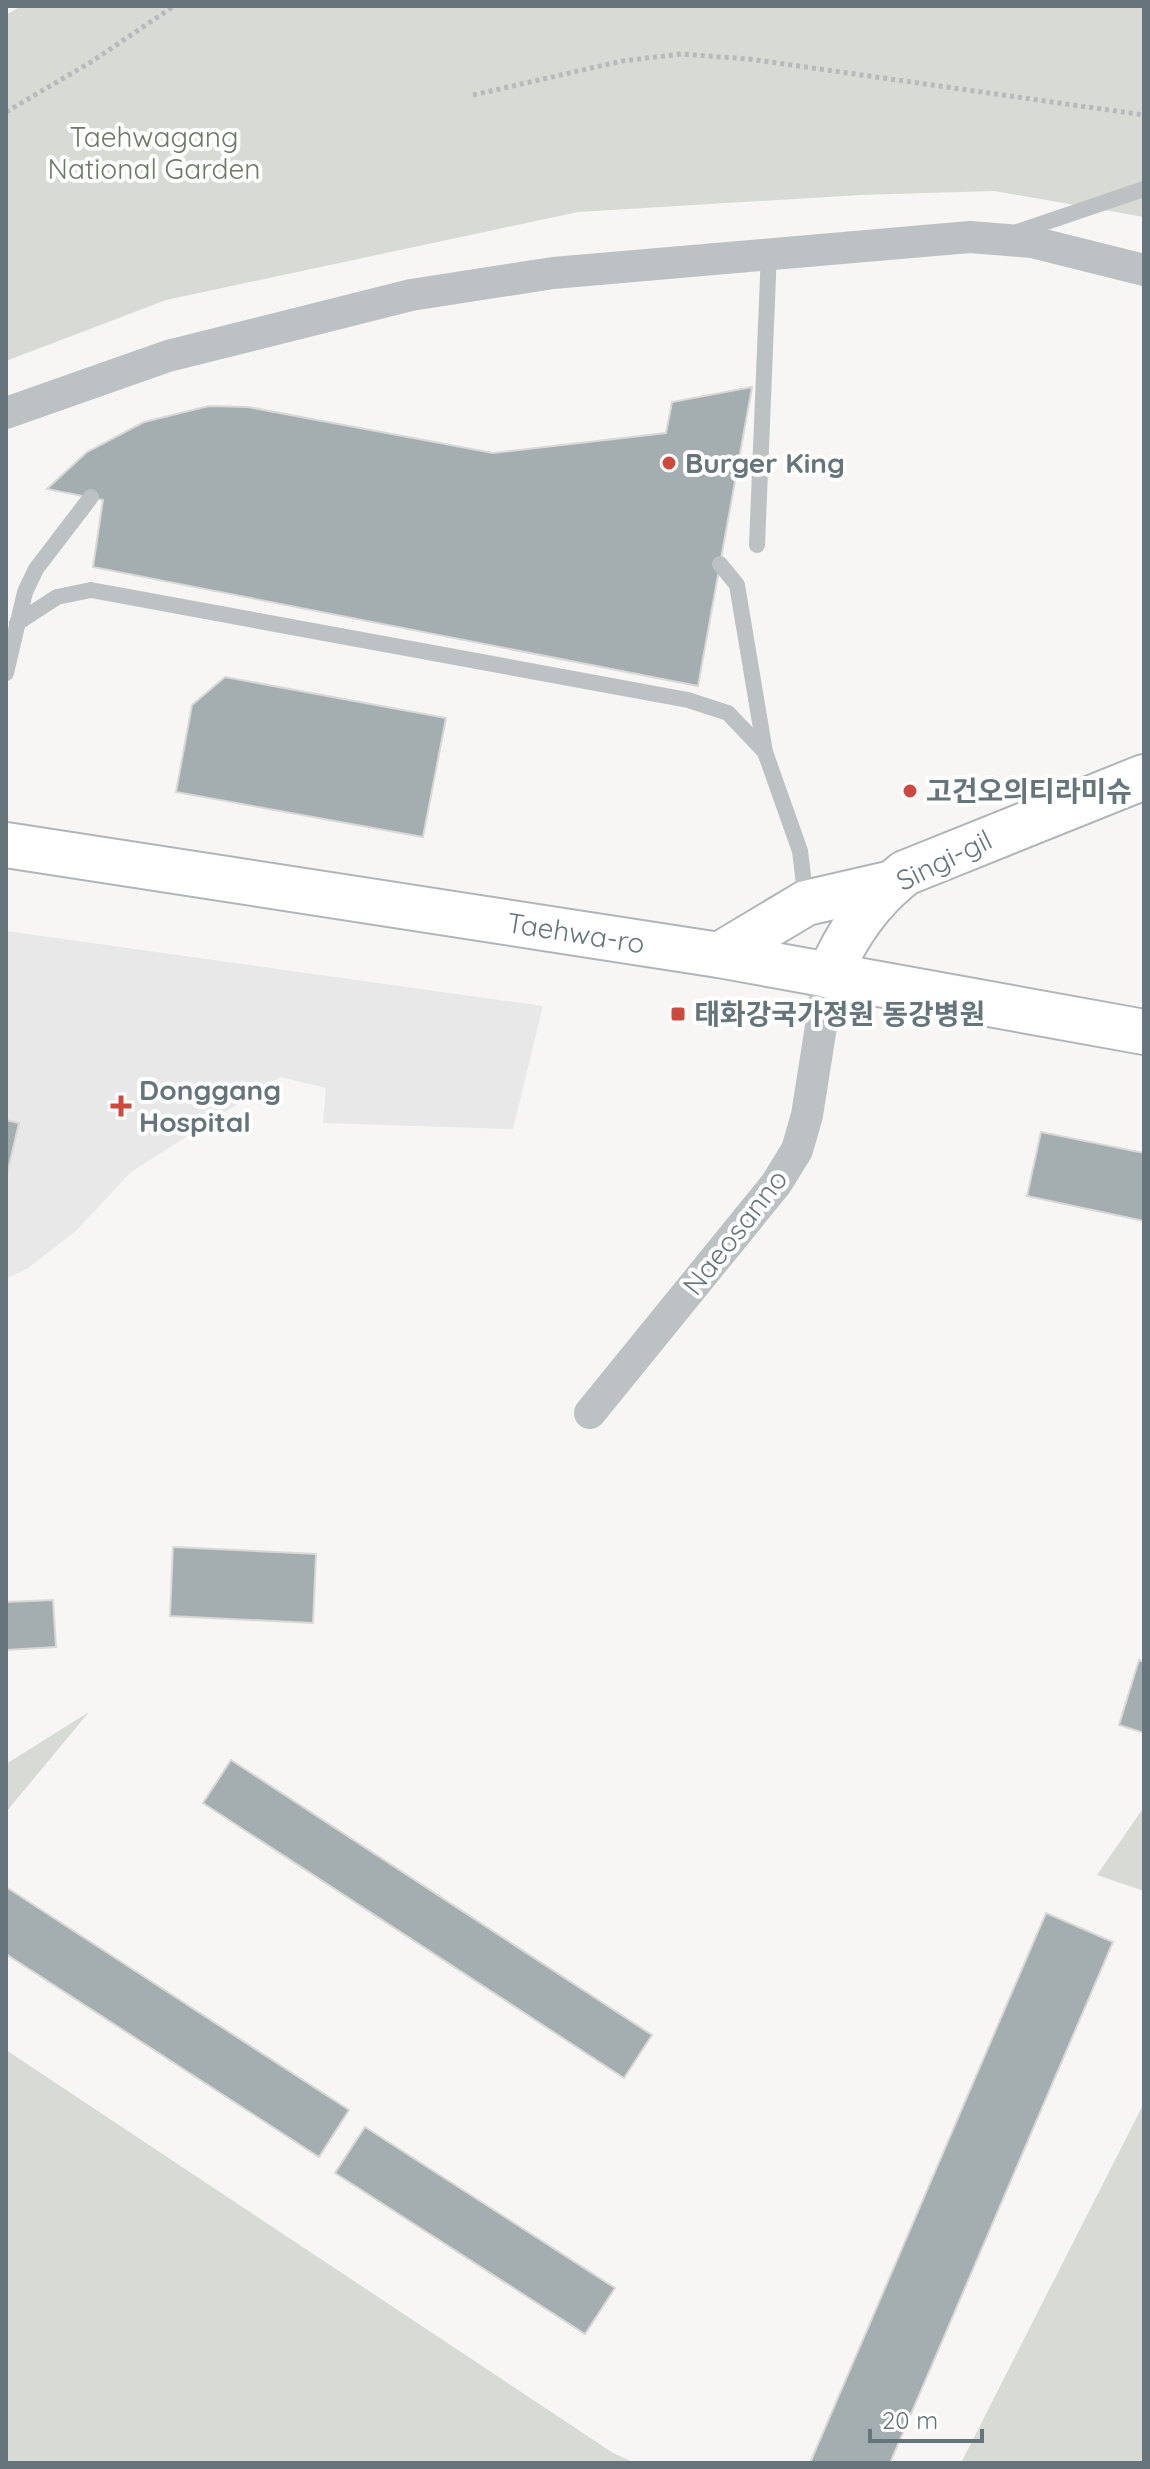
<svg xmlns="http://www.w3.org/2000/svg" width="1150" height="2469" font-family="Quicksand,'Noto Sans KR',sans-serif">
  <style>
    .built { fill: #e7e8e7 }
    .green { fill: #d7dbd4 }
    .building { fill: #a4adb0; stroke: #d8d8d7; stroke-width: 2 }
    .lines { fill: none; stroke-linecap: round; stroke-linejoin: round }
    .secondary-casing { stroke: #afb5b8; stroke-width: 48 }
    .path { stroke: #b6babc; stroke-width: 5; stroke-dasharray: 4 4; stroke-linecap: butt }
    .lane { stroke: #bcc1c3; stroke-width: 16 }
    .street { stroke: #bcc1c3; stroke-width: 32 }
    .secondary { stroke: #fff; stroke-width: 44 }
    .poi-dot { fill: #cd493e; stroke: #fff; stroke-width: 3 }
    .labels { text-anchor: middle; stroke-width: 8; stroke-linejoin: round; paint-order: stroke }
    .park-label { font-size: 28px; fill: #6e7968; stroke: #fff }
    .poi-label { font-size: 28px; font-weight: bold; fill: #66757b; stroke: #fff; text-anchor: start }
    .street-label { font-size: 28px; fill: #66757b; stroke: #fff }
  </style>
  <rect width="100%" height="100%" fill="#f7f6f4"/>
  <path class="built" d="M6 931 543 1006 513 1129 323 1123 326 1088 280 1077 131 1172 76 1231 28 1268 6 1279Z"/>
  <g class="green">
    <path d="M21 6H1144V217L994 191 861 195 578 212 166 300 6 361V15Z"/>
    <path d="M89 1712 6 1812V1764Z"/>
    <path d="M1144 1807V1891L1097 1875Z"/>
    <path d="M6 2050 613 2453 635 2463H6Z"/>
    <path d="M1144 2103V2463H961Z"/>
  </g>
  <g class="building">
    <path d="M752 387 698 686 93 567 103 500 47 489 87 452 144 422 209 406 248 407 493 453 666 433 672 402Z"/>
    <path d="M225 677 446 718 423 837 176 792 192 705Z"/>
    <path d="M6 1120 19 1123 6 1178Z"/>
    <path d="M1041 1132 1144 1153V1221L1027 1196Z"/>
    <path d="M173 1547 316 1554 313 1623 170 1616Z"/>
    <path d="M53 1600 56 1647 6 1650V1602Z"/>
    <path d="M1139 1660 1144 1662V1733L1119 1725Z"/>
    <path d="M231 1760 652 2035 624 2078 203 1803Z"/>
    <path d="M6 1887 349 2110 319 2157 6 1954Z"/>
    <path d="M1046 1913 1113 1942 890 2463H810Z"/>
    <path d="M365 2127 615 2288 585 2334 335 2173Z"/>
  </g>
  <g class="lines">
    <defs>
      <g id="secondary">
        <path d="M6 845 719 955 1144 1032"/>
        <path d="M719 955 806 903 893 883"/>
        <path d="M829 976C846 935 870 900 905 873L1144 777"/>
      </g>
    </defs>
    <use href="#secondary" class="secondary-casing"/>
    <g class="path">
      <path d="M473 95 622 61 681 54 749 59 1144 115"/>
      <path d="M6 112 91 62 174 6"/>
    </g>
    <g class="lane">
      <path d="M1017 232 1144 189"/>
      <path d="M757 545 769 252"/>
      <path d="M720 564 737 585 765 752 800 851 806 901"/>
      <path d="M17 623 57 597 91 590 688 700 728 713 765 752"/>
      <path d="M6 673 25 592 36 569 91 497"/>
    </g>
    <g class="street">
      <path d="M6 413 168 356 411 295 553 273 970 237 1032 242 1144 270"/>
      <path d="M590 1413 776 1184 797 1150 807 1115 829 976"/>
    </g>
    <use href="#secondary" class="secondary"/>
  </g>
  <g class="poi-dot">
    <circle cx="669" cy="463" r="8"/>
    <circle cx="910" cy="791" r="8"/>
    <rect x="670" y="1006" width="16" height="16" rx="4"/>
    <path d="M117 1094h8v8h8v8h-8v8h-8v-8h-8v-8h8z"/>
  </g>
  <g class="labels">
    <g class="park-label">
      <text x="154" y="147">Taehwagang<tspan x="154" dy="32">National Garden</tspan></text>
    </g>
    <g class="poi-label">
      <text x="685" y="473">Burger King</text>
      <text x="926" y="801">고건오의티라미슈</text>
      <text x="694" y="1024">태화강국가정원 동강병원</text>
      <text x="139" y="1100">Donggang<tspan x="139" dy="32">Hospital</tspan></text>
    </g>
    <g class="street-label">
      <text transform="translate(944 860) rotate(-26)" y="10">Singi-gil</text>
      <text transform="translate(576 933) rotate(9)" y="10">Taehwa-ro</text>
      <text transform="translate(735 1232) rotate(-52)" y="10">Naeosanno</text>
    </g>
  </g>
  <rect width="1150" height="2469" fill="none" stroke="#66757b" stroke-width="16"/>
  <path d="M870 2429v12h112v-12" fill="none" stroke="#66757b" stroke-width="4"/>
  <text x="882" y="2429" font-size="24" fill="#66757b" stroke="#ffffff" stroke-width="6" paint-order="stroke">20 m</text>
</svg>
